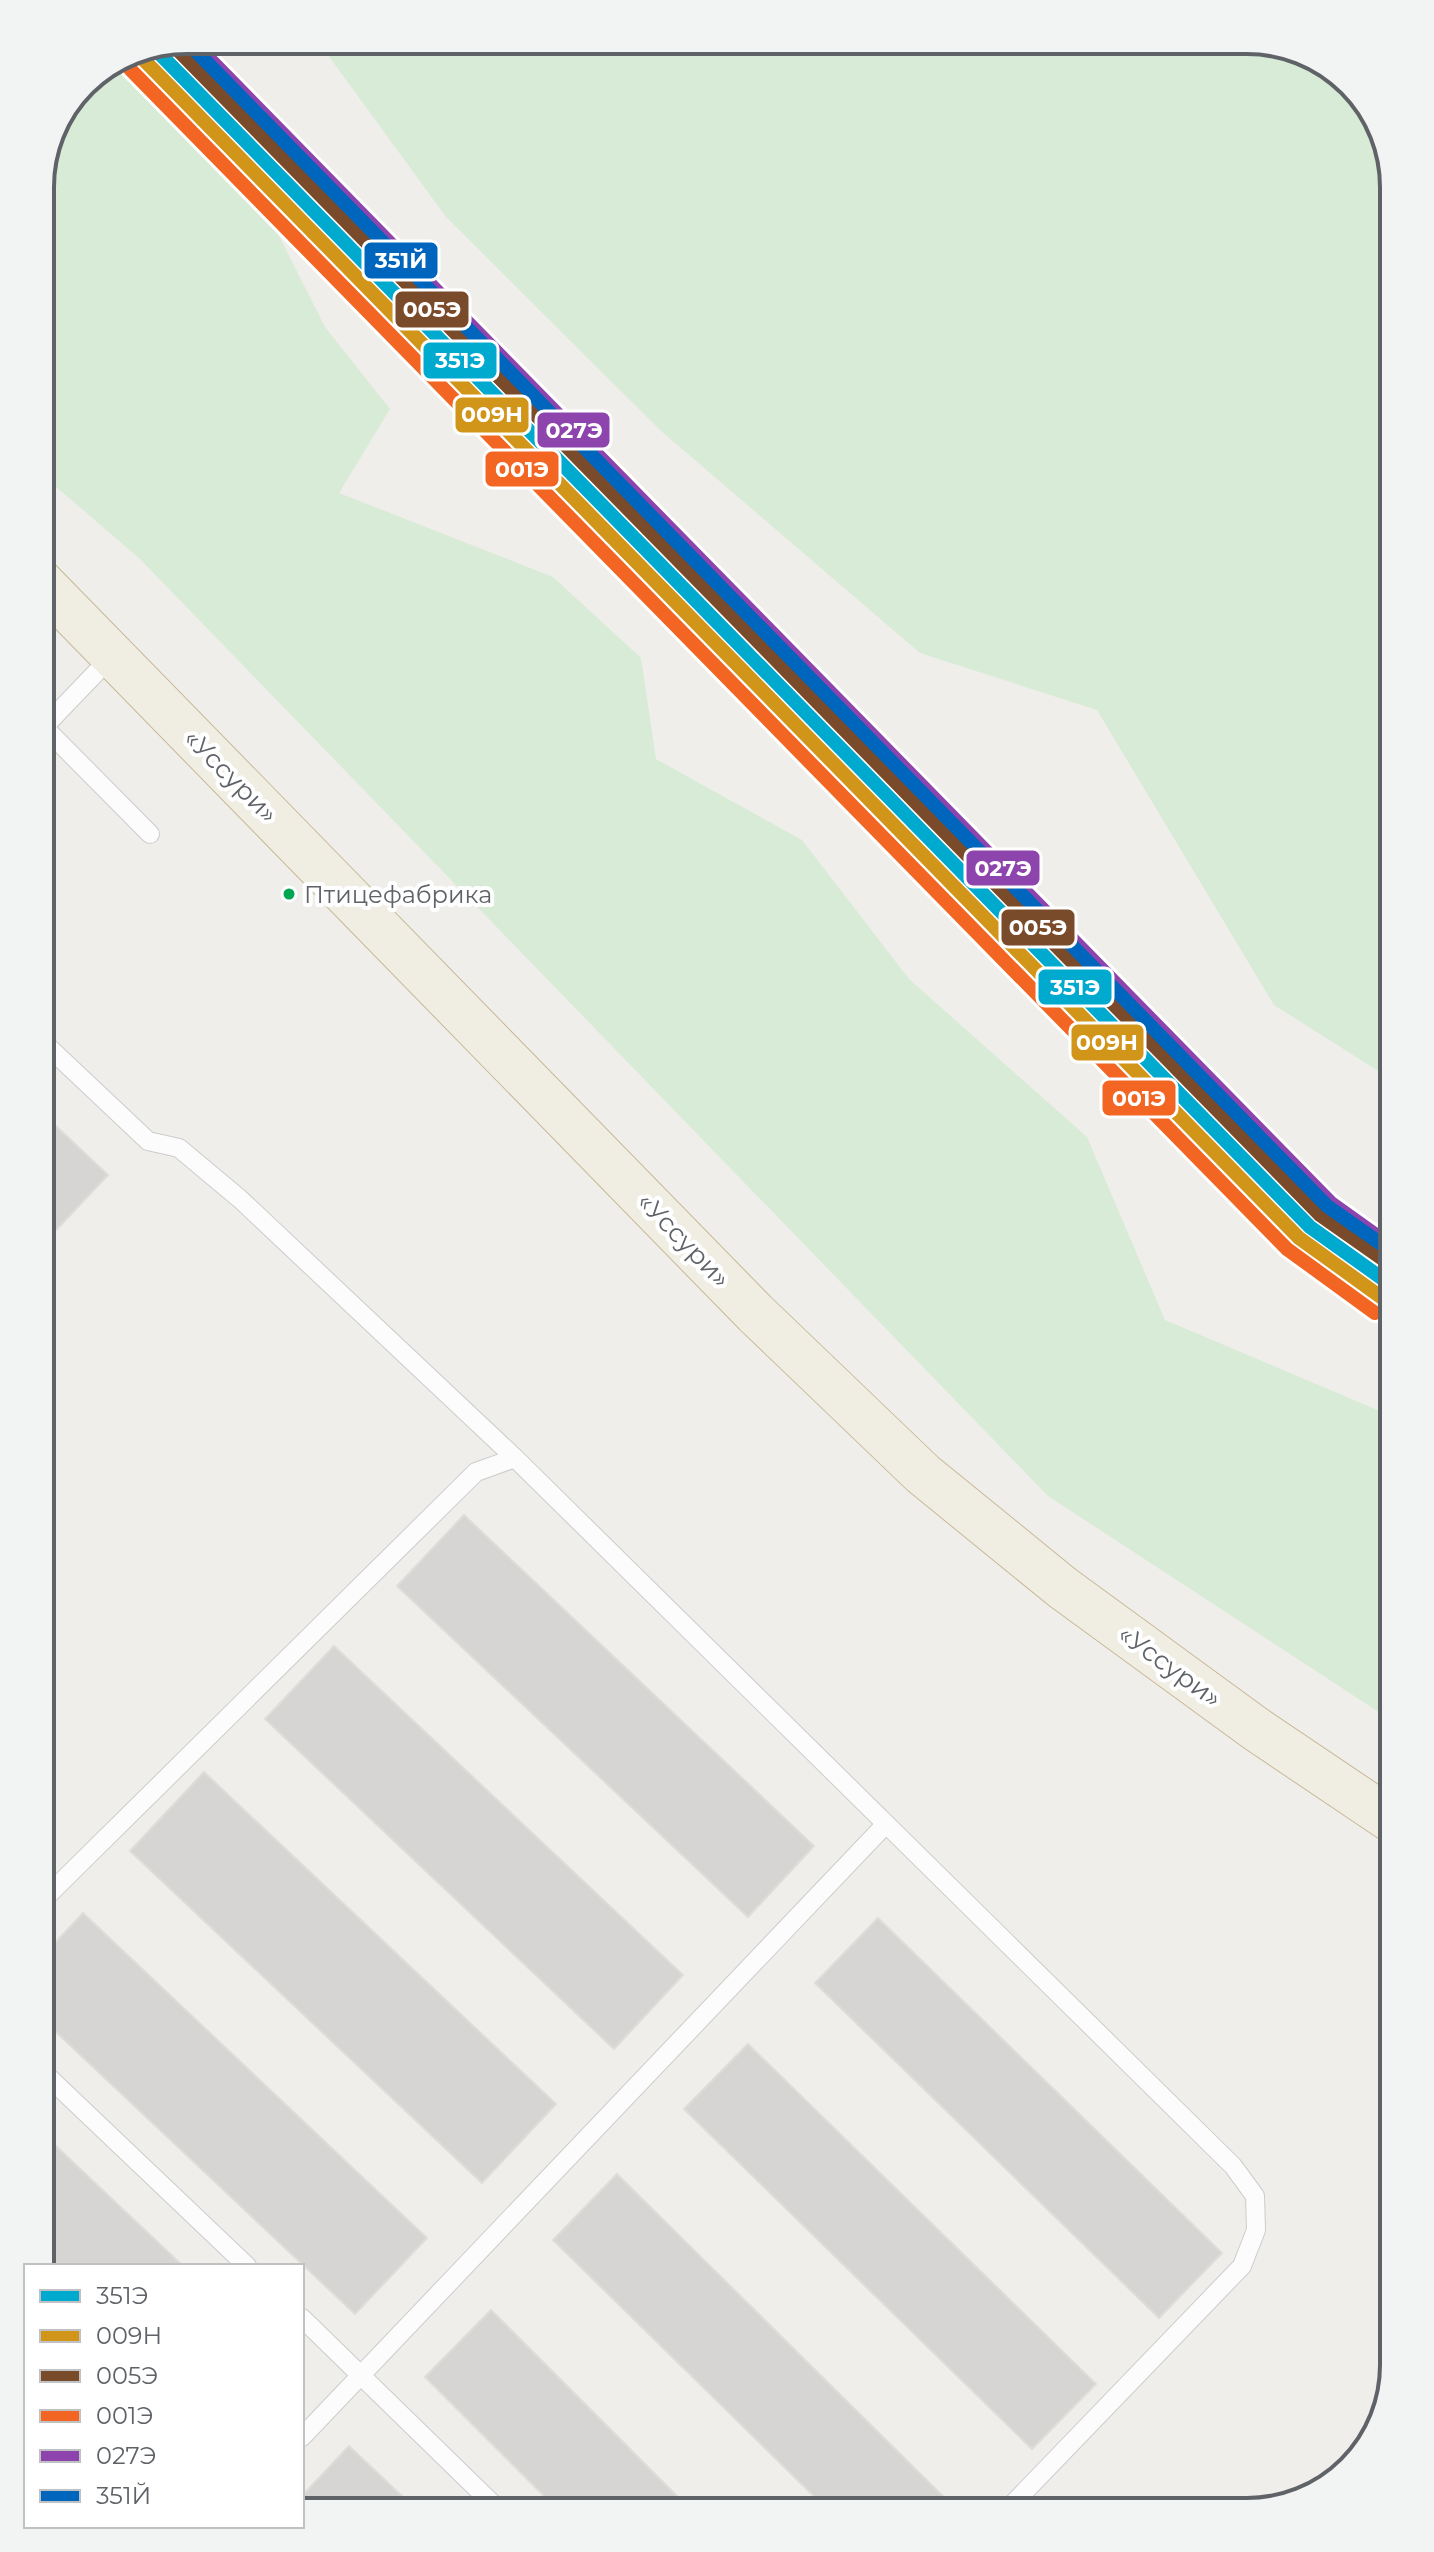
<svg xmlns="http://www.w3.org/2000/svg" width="1434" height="2552" font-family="Montserrat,sans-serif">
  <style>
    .green { fill: #d8ebd6 }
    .building { fill: #d6d5d3; stroke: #deddd9; stroke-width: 2 }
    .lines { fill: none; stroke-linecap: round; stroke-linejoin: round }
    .lane-casing { stroke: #cbcccc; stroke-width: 20 }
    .highway-casing { stroke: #c8b996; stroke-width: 46 }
    .lane { stroke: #fdfcfc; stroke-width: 18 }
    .highway { stroke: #f0ede3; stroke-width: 44 }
    .rail-1-casing { stroke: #fff; stroke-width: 20 }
    .rail-2-casing { stroke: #fff; stroke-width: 20 }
    .rail-3-casing { stroke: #fff; stroke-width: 20 }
    .rail-4-casing { stroke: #fff; stroke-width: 20 }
    .rail-5-casing { stroke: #fff; stroke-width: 20 }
    .rail-6-casing { stroke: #fff; stroke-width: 20 }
    .rail-1 { stroke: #00a9ce; stroke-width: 14 }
    .rail-2 { stroke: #d1951a; stroke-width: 14 }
    .rail-3 { stroke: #7a4b2a; stroke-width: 14 }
    .rail-4 { stroke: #f26522; stroke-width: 14 }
    .rail-5 { stroke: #8e44ad; stroke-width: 14 }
    .rail-6 { stroke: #0065bd; stroke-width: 14 }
    .bus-dot { fill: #00a651; stroke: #fff; stroke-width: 3 }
    .labels { text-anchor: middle; stroke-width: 8; stroke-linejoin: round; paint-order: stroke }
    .bus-label { font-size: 24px; fill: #5f6368; stroke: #fff; text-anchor: start }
    .street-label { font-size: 26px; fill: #5f6368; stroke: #fff }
    .rim { fill: none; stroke: #5f6368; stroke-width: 4 }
    .line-badge { stroke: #fff; stroke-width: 3 }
    .badge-label { font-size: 22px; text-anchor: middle; font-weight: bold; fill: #fff }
  </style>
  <rect width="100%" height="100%" fill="#efeeea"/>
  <g class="green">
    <path d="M317 40H1257L1329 65 1379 122 1394 187V1081L1274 1005 1097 710 920 653 660 430 446 217Z"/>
    <path d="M116 61 266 210 325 327 390 409 339 493 553 577 641 658 656 759 802 840 909 979 1087 1137 1165 1320 1394 1417V1722L1048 1496 140 559 40 473V177L83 83Z"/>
  </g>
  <g class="building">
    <path d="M40 1111 108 1175 40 1247Z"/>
    <path d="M464 1515 814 1846 748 1917 397 1586Z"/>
    <path d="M334 1646 683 1975 614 2049 265 1719Z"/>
    <path d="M204 1772 556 2104 482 2183 130 1851Z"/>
    <path d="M83 1913 427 2238 355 2314 40 2017V1959Z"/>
    <path d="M878 1918 1222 2253 1159 2318 815 1983Z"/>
    <path d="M748 2044 1096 2384 1032 2449 684 2109Z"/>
    <path d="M40 2131 183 2266H40Z"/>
    <path d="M617 2174 959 2512H830L553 2240Z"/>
    <path d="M491 2310 693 2512H560L425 2377Z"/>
    <path d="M349 2446 419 2512H302V2496Z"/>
  </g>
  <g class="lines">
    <defs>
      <g id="lane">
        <path d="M40 723 150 834"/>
        <path d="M40 731 113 655"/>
        <path d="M40 1039 148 1141 179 1148 240 1199 515 1458"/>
        <path d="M40 1903 476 1472 515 1458 1233 2166 1255 2196 1256 2230 1242 2266 1005 2512"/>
        <path d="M40 2069 247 2266"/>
        <path d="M302 2318 501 2512"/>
        <path d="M302 2437 885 1825"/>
      </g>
      <path id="highway" d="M40 581 755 1313 923 1474 1063 1588 1256 1729 1394 1822"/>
    </defs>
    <use href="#lane" class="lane-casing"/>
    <use href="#highway" class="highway-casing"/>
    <use href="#lane" class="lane"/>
    <use href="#highway" class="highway"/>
    <defs>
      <path id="rail-1" d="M153 47 1310 1227 1394 1287"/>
      <path id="rail-2" d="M142 58 1299 1238 1385 1300"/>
      <path id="rail-3" d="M171 43 1320 1215 1394 1267"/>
      <path id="rail-4" d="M130 69 1287 1249 1375 1313"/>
      <path id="rail-5" d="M191 40 1331 1203 1394 1248"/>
      <path id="rail-6" d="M185 40 1327 1206 1394 1253"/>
    </defs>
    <use href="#rail-1" class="rail-1-casing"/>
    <use href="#rail-2" class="rail-2-casing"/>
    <use href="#rail-3" class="rail-3-casing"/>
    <use href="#rail-4" class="rail-4-casing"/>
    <use href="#rail-5" class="rail-5-casing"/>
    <use href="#rail-6" class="rail-6-casing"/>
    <use href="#rail-1" class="rail-1"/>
    <use href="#rail-2" class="rail-2"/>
    <use href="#rail-3" class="rail-3"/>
    <use href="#rail-4" class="rail-4"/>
    <use href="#rail-5" class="rail-5"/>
    <use href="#rail-6" class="rail-6"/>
  </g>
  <circle class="bus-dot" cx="289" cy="894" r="7"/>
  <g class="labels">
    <g class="bus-label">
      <text x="304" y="903">Птицефабрика</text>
    </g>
    <g class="street-label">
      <text transform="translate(231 776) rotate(45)" y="9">«Уссури»</text>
      <text transform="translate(684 1240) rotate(46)" y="9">«Уссури»</text>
      <text transform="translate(1170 1666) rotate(36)" y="9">«Уссури»</text>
    </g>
  </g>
  <path d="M0 0H1434V2552H0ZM187 54H1247A133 133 0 0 1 1380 187V2365A133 133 0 0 1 1247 2498H187A133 133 0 0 1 54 2365V187A133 133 0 0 1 187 54Z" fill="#f2f3f3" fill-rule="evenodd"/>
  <path class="rim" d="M187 54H1247A133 133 0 0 1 1380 187V2365A133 133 0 0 1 1247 2498H187A133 133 0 0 1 54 2365V187A133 133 0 0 1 187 54Z"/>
  <g class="line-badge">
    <rect x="363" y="241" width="76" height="39" rx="8" fill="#0065bd"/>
    <rect x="394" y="290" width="76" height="39" rx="8" fill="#7a4b2a"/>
    <rect x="422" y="341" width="76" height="39" rx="8" fill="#00a9ce"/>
    <rect x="454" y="396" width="76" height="38" rx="8" fill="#d1951a"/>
    <rect x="536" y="411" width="75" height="38" rx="8" fill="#8e44ad"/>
    <rect x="484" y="450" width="76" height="38" rx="8" fill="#f26522"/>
    <rect x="965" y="849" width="76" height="38" rx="8" fill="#8e44ad"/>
    <rect x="1000" y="908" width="76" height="39" rx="8" fill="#7a4b2a"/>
    <rect x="1037" y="968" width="76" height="38" rx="8" fill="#00a9ce"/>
    <rect x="1070" y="1023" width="75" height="39" rx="8" fill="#d1951a"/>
    <rect x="1101" y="1079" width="76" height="38" rx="8" fill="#f26522"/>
  </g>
  <g class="badge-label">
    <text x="401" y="268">351Й</text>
    <text x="432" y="317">005Э</text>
    <text x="460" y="368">351Э</text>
    <text x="492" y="422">009Н</text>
    <text x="574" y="438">027Э</text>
    <text x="522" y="477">001Э</text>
    <text x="1003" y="876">027Э</text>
    <text x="1038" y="935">005Э</text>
    <text x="1075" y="995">351Э</text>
    <text x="1107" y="1050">009Н</text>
    <text x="1139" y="1106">001Э</text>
  </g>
  <rect x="24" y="2264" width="280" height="264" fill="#ffffff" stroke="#bfc1c3" stroke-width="2"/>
  <rect x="40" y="2290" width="40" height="12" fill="#00a9ce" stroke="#bfc1c3" stroke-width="2"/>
  <text x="96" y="2304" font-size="24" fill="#5f6368">351Э</text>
  <rect x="40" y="2330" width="40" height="12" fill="#d1951a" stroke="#bfc1c3" stroke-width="2"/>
  <text x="96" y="2344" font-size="24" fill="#5f6368">009Н</text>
  <rect x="40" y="2370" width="40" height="12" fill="#7a4b2a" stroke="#bfc1c3" stroke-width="2"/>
  <text x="96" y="2384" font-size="24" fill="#5f6368">005Э</text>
  <rect x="40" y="2410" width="40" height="12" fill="#f26522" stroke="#bfc1c3" stroke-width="2"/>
  <text x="96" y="2424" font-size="24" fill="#5f6368">001Э</text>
  <rect x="40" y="2450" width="40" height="12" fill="#8e44ad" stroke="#bfc1c3" stroke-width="2"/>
  <text x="96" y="2464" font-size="24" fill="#5f6368">027Э</text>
  <rect x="40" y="2490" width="40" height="12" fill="#0065bd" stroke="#bfc1c3" stroke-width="2"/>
  <text x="96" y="2504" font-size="24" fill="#5f6368">351Й</text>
</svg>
